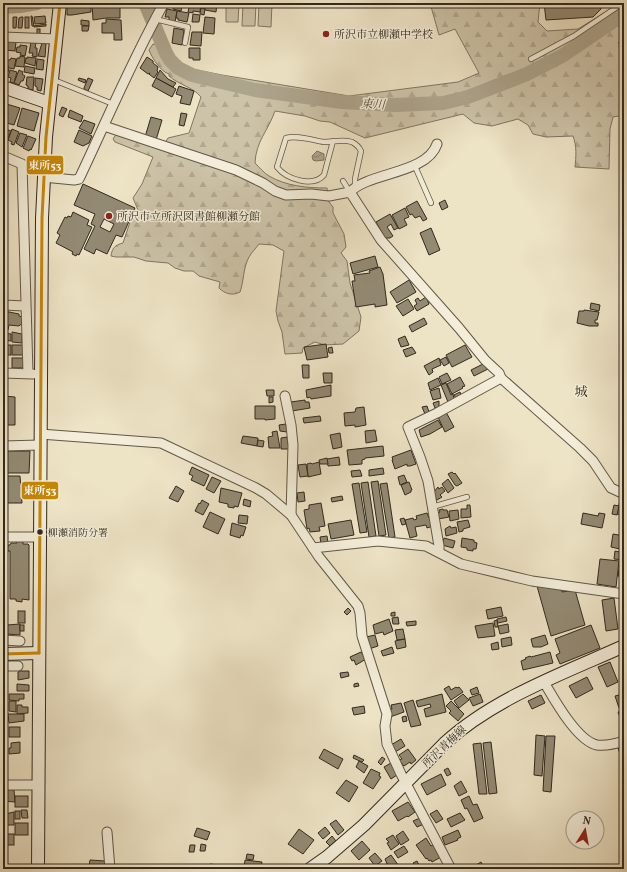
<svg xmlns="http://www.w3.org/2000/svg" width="627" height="872" font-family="Vollkorn,'Noto Serif JP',serif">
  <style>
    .forest { fill: url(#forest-firs); stroke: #807662 }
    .garden { fill: #cdc3a8; stroke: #807662 }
    .water { fill: url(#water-waves); stroke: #7c7360 }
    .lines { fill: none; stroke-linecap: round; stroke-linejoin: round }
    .river { stroke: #ada48c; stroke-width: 14 }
    .building { fill: #938a74; stroke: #32291d; fill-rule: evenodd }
    .lane-casing { stroke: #615847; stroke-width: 6 }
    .street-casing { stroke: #615847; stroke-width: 11 }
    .secondary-casing { stroke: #32291d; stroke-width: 14 }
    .lane { stroke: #f3edd9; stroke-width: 4.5 }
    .street { stroke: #f3edd9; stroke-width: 9 }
    .secondary { stroke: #f3edd9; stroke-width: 12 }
    .bus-1-casing { stroke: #f3edd9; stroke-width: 6 }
    .bus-1 { stroke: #c68707; stroke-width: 3 }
    .poi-dot { fill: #8f2418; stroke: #f3edd9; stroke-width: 1.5 }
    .bus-dot { fill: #32291d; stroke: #f3edd9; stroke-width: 1.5 }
    .labels { text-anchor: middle; stroke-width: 3; stroke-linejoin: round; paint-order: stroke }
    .bus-label { font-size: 10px; fill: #32291d; stroke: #f3edd9; text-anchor: start }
    .poi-label { font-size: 11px; fill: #32291d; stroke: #f3edd9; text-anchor: start }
    .street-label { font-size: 11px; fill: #32291d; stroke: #f3edd9 }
    .water-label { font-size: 12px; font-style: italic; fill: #574e3e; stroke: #f3edd9 }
    .quarter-label { font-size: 13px; fill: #32291d; stroke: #f3edd9 }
    .line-badge { stroke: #f3edd9; stroke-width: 1.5 }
    .badge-label { font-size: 11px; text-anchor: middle; font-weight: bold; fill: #fff }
  </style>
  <defs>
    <pattern id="forest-firs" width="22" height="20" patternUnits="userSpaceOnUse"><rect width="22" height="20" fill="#cdc3a8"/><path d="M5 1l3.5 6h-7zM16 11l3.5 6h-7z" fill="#b0a890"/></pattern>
    <pattern id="water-waves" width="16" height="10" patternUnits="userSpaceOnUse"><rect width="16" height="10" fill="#ada48c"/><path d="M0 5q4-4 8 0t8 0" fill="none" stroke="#8d8672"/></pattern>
  </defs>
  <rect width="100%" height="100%" fill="#ede3c5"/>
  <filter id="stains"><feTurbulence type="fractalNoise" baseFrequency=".005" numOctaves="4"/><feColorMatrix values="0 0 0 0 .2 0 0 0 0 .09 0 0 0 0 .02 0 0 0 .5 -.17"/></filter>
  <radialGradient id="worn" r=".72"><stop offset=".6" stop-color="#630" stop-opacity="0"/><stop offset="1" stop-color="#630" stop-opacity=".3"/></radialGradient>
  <path class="forest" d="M430 3H540L538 22 547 31 578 29 615 6 614 3H624V36L618 43 624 47V115L613 117 610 129 609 169 575 167C576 157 577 146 573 136L546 137 533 134 528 125 518 119 492 126 474 123 463 114 365 138 330 122 320 121 305 116 275 111C268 131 256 141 255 163 259 167 264 173 269 176 286 186 307 188 327 188L329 202 333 207V213L344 234 346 247 341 253 347 261 350 283 361 317 359 331 343 344 325 345 315 342 303 348 302 353 285 354 282 332 278 321 276 311 284 251 273 245 259 244C256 248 252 252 249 257 243 268 244 281 240 292 233 296 225 294 219 288L220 282 199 276 193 271H184L175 268 168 263 146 261 134 257H116L111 256C112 248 115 245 123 243L130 222 138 210 133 198 142 184 153 157 115 142 113 139 117 133 162 148 168 138 189 133 201 97C193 87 179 85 169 76V74C161 72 152 58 149 50L153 44 160 45 168 51 174 60 182 67 222 75 349 96 458 82 479 73 455 29 439 35Z"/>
  <g class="garden">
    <path d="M226 3H239L238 22H226Z"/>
    <path d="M243 3H256L255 26H242Z"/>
    <path d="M259 3H272L271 27 258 26Z"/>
  </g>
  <path class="water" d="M317 151 324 154V160L316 161 313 160 312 156Z"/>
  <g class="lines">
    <g class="river">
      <path d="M145 3 166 53 170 60 178 68 192 75 255 90 342 102 395 105 443 103 468 97 527 74 562 56 624 14"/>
      <path d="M3 7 20 6 37 3"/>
    </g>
  </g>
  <g class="building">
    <path d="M73 3H91V12L72 15H67V6L73 5Z"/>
    <path d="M92 3H120V18H106L93 20Z"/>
    <path d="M174 3H183L181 11 173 9Z"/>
    <path d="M190 3 201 4 200 12 193 11V13L188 12Z"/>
    <path d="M205 3H217L216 12 205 10Z"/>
    <path d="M544 3H600L601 9 593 17 546 20Z"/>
    <path d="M201 8 205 9 204 15 200 14Z"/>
    <path d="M167 9 177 11 175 22 169 21V17H165Z"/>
    <path d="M177 11 189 13 187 22 178 20V18H176Z"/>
    <path d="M193 14 200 15 199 22H192Z"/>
    <path d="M31 16H32L34 26H32Z"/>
    <path d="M45 16 46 23 35 24 34 17Z"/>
    <path d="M13 17H17L16 28H13Z"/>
    <path d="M21 17H23L22 28H18L19 18Z"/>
    <rect x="25" y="17" width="4" height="11"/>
    <path d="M205 17 215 18 214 34 203 33Z"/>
    <rect x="3" y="18" width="3" height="6"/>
    <path d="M106 19 121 20 122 40H114V33H102V23H106Z"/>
    <path d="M81 20 89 21V26L81 25Z"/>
    <path d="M46 24V26L34 27V26Z"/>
    <path d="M82 26H89L88 31H82Z"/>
    <path d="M174 28 184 30 182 45 172 43Z"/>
    <rect x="37" y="29" width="3" height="5"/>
    <path d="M192 32H202L201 46 190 45Z"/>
    <path d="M11 41 16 42 15 51 5 50 6 43Z"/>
    <path d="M31 42 36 43 35 48H37V57L32 56 33 53H29Z"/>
    <path d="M42 43 46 44 45 57 38 56Z"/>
    <path d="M20 45 27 46 25 56 20 55 21 53 16 52 17 47H20Z"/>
    <path d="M189 48H200V60H193V58H189Z"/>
    <path d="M20 56 25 57 24 67 15 66 17 58H20Z"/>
    <path d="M27 57 36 58 35 66 25 63 26 58 27 59Z"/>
    <path d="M147 57 153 61V63L158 67 157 71 158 72 154 78 149 74 150 73 148 74 140 68Z"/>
    <path d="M11 58 16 59 14 69 9 68 8 67V65H5V60H10Z"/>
    <path d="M37 59 44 60 43 70 36 69Z"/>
    <path d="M25 66 35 68 34 74 24 72Z"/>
    <path d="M3 68 9 69 6 78 3 77Z"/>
    <path d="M10 70 17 72 14 83 10 82 11 78 8 77Z"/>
    <path d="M19 70 23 72 22 74 25 76 23 81H21L19 85 14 83Z"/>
    <path d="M160 70 168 79 176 83 173 87 156 78Z"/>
    <path d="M27 77H34L33 90 28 89V86L26 85Z"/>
    <path d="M35 78 43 79 41 91 37 90V87L35 86Z"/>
    <path d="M79 78 86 80 85 83 78 80Z"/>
    <path d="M88 78 93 80 88 91 84 89V88Z"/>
    <path d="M156 78 176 89 172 97 152 86Z"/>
    <path d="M179 86 194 91 190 105 180 103 182 96 176 94Z"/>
    <path d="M3 103 20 108 14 125 3 122Z"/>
    <path d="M62 107 67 109 63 117 59 115Z"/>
    <path d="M22 108 39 113 34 131 17 126Z"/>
    <path d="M70 110 83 116 81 122 68 117Z"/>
    <path d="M181 113 187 114 184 126 179 125Z"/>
    <path d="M151 117 162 120 156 140 145 137Z"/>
    <path d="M84 120 95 124 91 134 79 128Z"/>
    <path d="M3 128 11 131 6 143 3 141Z"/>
    <path d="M12 129 19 132 14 145 11 144 12 142 8 140Z"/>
    <path d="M79 130 92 136 89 143 83 146 74 142Z"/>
    <path d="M20 133 27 135 22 147 16 143Z"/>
    <path d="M28 136 36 139 31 150 30 149 29 151 23 148Z"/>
    <path d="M83 184 135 208 122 237 116 235 107 254 96 249 94 254 84 249 95 226 91 224 95 214 74 205ZM104 219 114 224 110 232 100 227Z"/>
    <path d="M445 200 448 207 442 210 439 203Z"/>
    <path d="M417 201 427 219 423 221 420 216 415 218 412 214 410 215 406 207Z"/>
    <path d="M405 208 409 217 404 219 407 225 399 229 392 215Z"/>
    <path d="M73 212 89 220 87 225 92 227 79 255 77 254 76 256 72 254 73 252 56 243 60 235 57 233 65 217 67 218 68 216 71 217Z"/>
    <path d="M390 214 398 228 394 230 391 224 387 227 393 236 390 238H385L376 222Z"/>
    <path d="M431 228 440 250 429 255 420 233Z"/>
    <path d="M375 256 378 267 353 274 350 263Z"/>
    <path d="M380 267 383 274 387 305 375 307V304L356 307 352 281H355L354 275 370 273 369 271Z"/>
    <path d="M409 280 416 292 397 303 390 292Z"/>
    <path d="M426 297 429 304 417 311 414 306 417 304 415 300 418 298 420 301Z"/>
    <path d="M408 299 414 309 403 316 396 306Z"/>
    <path d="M591 303 600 305 599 311 590 309Z"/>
    <path d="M584 310 599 312 597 320H595V323H598V326H589L577 323 579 311H584Z"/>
    <path d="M4 311 19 314V316L22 317V324L20 325 19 326 9 325 8 330 3 329 5 318H4Z"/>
    <path d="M424 318 427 324 412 332 409 326Z"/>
    <path d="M12 332 22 334V343L12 342Z"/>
    <path d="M3 333 11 334V341L3 340Z"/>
    <path d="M405 336 409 345 401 347 398 339Z"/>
    <path d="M326 344 328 357 307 360 304 347Z"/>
    <rect x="3" y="345" width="8" height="10"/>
    <path d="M12 345H23L24 355H12Z"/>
    <path d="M465 345 472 357 452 367 446 355Z"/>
    <path d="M332 347 333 353H329L328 348Z"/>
    <path d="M412 347 416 353 406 357 403 350Z"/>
    <path d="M446 357 449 363 444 366 440 360Z"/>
    <path d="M3 358H7V367L3 368Z"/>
    <rect x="12" y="358" width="12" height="10"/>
    <path d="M439 358 441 365 432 369 433 372 429 375 424 366Z"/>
    <path d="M485 363 488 369 474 376 471 370Z"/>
    <path d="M302 365H309V378H303Z"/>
    <path d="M323 373H332V383H324Z"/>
    <path d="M447 373 451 380 442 384 439 377Z"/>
    <path d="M460 377 465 386 462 387 463 388 452 394 447 384Z"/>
    <path d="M438 378 441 385 430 390 428 383Z"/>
    <path d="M446 383 451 395 453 394 454 399 448 402 441 385Z"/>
    <path d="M331 385V396L311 399 310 397 307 398 306 390Z"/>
    <path d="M439 388 441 398 433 400 430 391Z"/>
    <path d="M266 390H274V396H267Z"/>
    <path d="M460 392 462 397 457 400 454 395Z"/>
    <path d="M3 396 15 397V425H3Z"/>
    <path d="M269 397H273V402L269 403Z"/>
    <path d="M305 400V402H309L310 408 292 411 291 402Z"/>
    <path d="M439 401V407L435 408 433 403Z"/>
    <path d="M255 406H275V419L265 420V419H255Z"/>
    <path d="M427 406 429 412 425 414 422 407Z"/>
    <path d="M364 407 366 425 355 427V425L345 426 344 413 355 412 356 408Z"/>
    <path d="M446 412 454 427 445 432 438 417Z"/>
    <path d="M320 416 321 421 304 423 303 418Z"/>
    <path d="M438 420 442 427 430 434 421 437 419 430Z"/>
    <path d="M286 424 287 432 280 431 279 425Z"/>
    <path d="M375 430 377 441 366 443 365 431Z"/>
    <path d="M277 431 280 448H269L268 437 273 436 272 432Z"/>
    <path d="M340 433 342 447 333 449 330 435Z"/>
    <path d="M243 436 258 438 257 446 241 443Z"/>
    <path d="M287 437 289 449H281V438Z"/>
    <path d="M258 440 264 441 263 447 257 446Z"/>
    <path d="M383 446 384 456 365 458V459L362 460V464L349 465 347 450Z"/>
    <path d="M411 450 416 464 410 466H407V464L395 469 392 460H393L392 457Z"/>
    <path d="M3 451H30L29 473H3Z"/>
    <path d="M339 457 340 465 328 466 327 459Z"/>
    <path d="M327 458 328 464H320L319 460Z"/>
    <path d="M319 462 321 474 308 477 307 464 311 463 312 464Z"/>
    <path d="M306 464 308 476 300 477 298 465Z"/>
    <path d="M192 467 209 475 204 486 191 480 193 476 189 474Z"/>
    <path d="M383 468 384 474 369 476V470Z"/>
    <path d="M360 470 362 476 352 477 351 471Z"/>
    <path d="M452 472 454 474 455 473 462 483 457 486 455 485 448 474Z"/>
    <path d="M404 475 407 482 400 485 398 477Z"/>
    <path d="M4 476H20L22 503H3Z"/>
    <path d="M212 477 221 481 214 493 206 489Z"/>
    <path d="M448 479 454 488 448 493 442 484Z"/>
    <path d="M378 481 386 535 379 536 371 482Z"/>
    <path d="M368 482 376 536 369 537 361 483Z"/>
    <path d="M409 482 412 490H411V492L405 495 401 485Z"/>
    <path d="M359 483 367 532 360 533 352 484Z"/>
    <path d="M387 483 395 537 389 538 380 484Z"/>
    <path d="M176 486 184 491 178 502 169 498Z"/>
    <path d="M438 487 439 489 442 487 445 491 440 495 442 497 437 500 433 493Z"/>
    <path d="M221 488 242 493 238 507 234 506V508L228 507V504L219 502Z"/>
    <path d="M304 492 305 501 298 502 297 493Z"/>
    <path d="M342 496 343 500 332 502 331 498Z"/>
    <path d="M244 499 251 501 250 507 243 505Z"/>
    <path d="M202 500 209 504 203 515 195 511 199 503 200 504Z"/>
    <path d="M620 500H624V515L617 514Z"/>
    <path d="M321 503 325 526 319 527 320 531 310 532 309 528 307 529 304 510 309 509V505Z"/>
    <path d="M467 505H470L471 517 461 518V509H467Z"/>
    <path d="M614 505 619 506 617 515 612 514Z"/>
    <path d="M443 509V510H447L449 517 438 519 437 514 440 512 439 510Z"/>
    <path d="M458 510 459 519 450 521 449 511Z"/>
    <path d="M210 512 225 519 218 534 203 527Z"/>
    <path d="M427 513 429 518H431L433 526 427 528 426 525 415 527 417 536 410 538 405 520 413 518 414 520 417 519 416 516Z"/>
    <path d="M583 513 598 516 599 513 605 514 602 528 581 524Z"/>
    <path d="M239 515 248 516 247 524 238 523Z"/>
    <path d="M404 518 406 524 402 525 400 519Z"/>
    <path d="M351 520 354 535 331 539 328 524Z"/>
    <path d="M468 520 470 527 463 529V531L459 532 457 522Z"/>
    <path d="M232 523 246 527 243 536 241 535 240 538 230 535Z"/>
    <path d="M450 526 451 528 456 527 457 533 446 536 445 529Z"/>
    <path d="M613 534 624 536V550L611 547Z"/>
    <path d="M327 536 328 543 321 544 320 537Z"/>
    <path d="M444 538 455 541 453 548 442 545Z"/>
    <path d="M462 538 474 540V542L477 543 476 549H473V551L467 550V548L461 547Z"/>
    <path d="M17 540H23V544H28L29 545V600L22 599V602L16 601V599H10V551H7L8 545H10L11 543H17Z"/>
    <path d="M615 551 624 553V560L614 559Z"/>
    <path d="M600 559 619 561 616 587 597 584Z"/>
    <path d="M620 563H624V577L618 576Z"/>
    <path d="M537 586 562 590V592L575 590 585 625 551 636Z"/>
    <path d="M614 598 618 629 606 631 602 600Z"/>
    <path d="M501 607 503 616 488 619 486 610Z"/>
    <path d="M348 608 351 611 347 615 344 612Z"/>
    <rect x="18" y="611" width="7" height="12"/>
    <path d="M395 612V616H391V613Z"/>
    <path d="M398 617 399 624H393L392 618Z"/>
    <path d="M506 617 507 621 498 623 497 619Z"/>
    <path d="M389 619 393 631 384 635 383 632 375 634 373 625Z"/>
    <path d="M497 620 498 627H495L494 621Z"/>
    <path d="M416 621V625L407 626 406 622Z"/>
    <path d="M493 623 495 636 478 638 475 626Z"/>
    <path d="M20 624V635L6 634 7 625Z"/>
    <path d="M508 624 509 632 500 634 498 626Z"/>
    <rect x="20" y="625" width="4" height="6"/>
    <path d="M591 625 600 648 560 664 556 655 560 653 555 639Z"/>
    <path d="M403 629 405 639 397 640 395 630Z"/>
    <path d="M375 635 378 646 369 649 366 637Z"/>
    <path d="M545 635 548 644 541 647H533L531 639Z"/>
    <path d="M511 637 512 645 502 647 501 639Z"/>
    <path d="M405 639 406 647 397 649 395 641Z"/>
    <path d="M498 642 499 649 492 650 491 644Z"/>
    <path d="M392 647 394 653 383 656 381 651Z"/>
    <path d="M361 652 366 659 356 665 354 660 352 661 350 657Z"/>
    <path d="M550 652 553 663 523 670 521 661 526 659 525 658 530 656 531 657Z"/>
    <path d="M610 662 618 682 607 687 598 667Z"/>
    <path d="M20 671H29V678L18 680V672Z"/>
    <path d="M348 672 349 676 341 678 340 673Z"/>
    <path d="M587 677 593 689 576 698 569 686Z"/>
    <path d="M3 681H7V686L3 685Z"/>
    <path d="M358 683 359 686 354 687V684Z"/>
    <path d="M17 684 29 685V691H17Z"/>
    <path d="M3 685 7 686 6 731H3Z"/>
    <path d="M449 686 451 690 456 687 457 688 459 687 463 692 451 700 444 689Z"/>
    <path d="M477 687 479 693 472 695 470 690Z"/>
    <path d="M9 694H24V699H19V701L9 700Z"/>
    <path d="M442 694 446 712 426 717 424 709 431 707 430 704 418 707 416 701Z"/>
    <path d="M463 694 469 700 459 708 454 701Z"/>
    <path d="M480 694 483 702 473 706 469 698Z"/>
    <path d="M541 695 545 703 532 709 528 701Z"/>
    <path d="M619 695 623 706 619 708 615 696Z"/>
    <path d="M413 700 421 725 411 727 404 703Z"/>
    <path d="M9 701H16V712L9 711Z"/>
    <path d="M451 701 464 714 458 721 449 713 451 711 446 706Z"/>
    <path d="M401 703 404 712 390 717 389 710 392 709 391 705Z"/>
    <path d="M17 705H22V707H28V713L17 714Z"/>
    <path d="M364 706 365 713 354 715 352 708Z"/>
    <path d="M624 710V727L618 712Z"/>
    <path d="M8 714H24V721L9 723Z"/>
    <path d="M406 716 407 721 403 722 402 717Z"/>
    <rect x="9" y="727" width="11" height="10"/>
    <rect x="3" y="734" width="4" height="12"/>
    <path d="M536 735 545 736 542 776 534 775Z"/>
    <path d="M546 736H555L551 792 543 791Z"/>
    <path d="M401 739 405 746 395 752 391 745Z"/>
    <path d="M20 742V753L9 754V748H11V743Z"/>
    <path d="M491 742 497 793 489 794 483 743Z"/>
    <path d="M481 743 487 794H479L473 744Z"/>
    <path d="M624 746V765L618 748Z"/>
    <path d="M324 749 343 759 338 769 319 758Z"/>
    <path d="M408 749 416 760 411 764 410 762 404 766 399 760 402 759 399 755Z"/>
    <rect x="3" y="751" width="4" height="10"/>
    <path d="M354 755 364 760 362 762 353 758Z"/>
    <path d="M382 757 385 759 381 765 378 762Z"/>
    <path d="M359 761 368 766 364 773 356 767Z"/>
    <path d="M391 763 397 775 391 779 384 767Z"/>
    <rect x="3" y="766" width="4" height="10"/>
    <path d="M448 768 451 774 447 776 444 770Z"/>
    <path d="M371 769 380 773 379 776 381 777 373 789 363 783Z"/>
    <path d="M441 774 446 785 427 795 421 784Z"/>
    <path d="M346 780 358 787 349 802 336 793Z"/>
    <path d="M461 781 467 792 459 796 454 786Z"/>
    <path d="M3 789 14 790 15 802 3 801Z"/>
    <rect x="15" y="796" width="13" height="11"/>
    <path d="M469 796 473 805 477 804 483 818 474 822 467 808 465 809 461 800Z"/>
    <path d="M408 802 415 812 408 817 407 816 398 821 392 811Z"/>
    <path d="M21 810H27L28 818H22Z"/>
    <path d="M437 810 443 819 436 823 430 814Z"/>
    <rect x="15" y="811" width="5" height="8"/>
    <path d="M3 812H5V814L14 812V825H3Z"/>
    <path d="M460 813 465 820 451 827 447 819Z"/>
    <path d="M420 818 424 824 417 827 413 821Z"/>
    <path d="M336 820 344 830 338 835 330 824Z"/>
    <rect x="15" y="823" width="13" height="12"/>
    <path d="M325 827 330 833 323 839 318 833Z"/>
    <path d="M197 828 210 832 207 840 194 836Z"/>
    <path d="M299 829 314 840 303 854 288 844Z"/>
    <path d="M458 830 461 837 457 839 458 840 445 845 442 837Z"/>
    <path d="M403 831 409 840 401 845 400 844 396 836Z"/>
    <rect x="3" y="834" width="11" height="11"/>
    <path d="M393 835 399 844 391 850 387 843 389 842 386 839Z"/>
    <path d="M332 836 336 841 330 846 326 842Z"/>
    <path d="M426 838 431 846 433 845 441 857 432 862 431 860 429 861 427 858 426 859 416 845Z"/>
    <path d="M362 841 370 850 359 860 351 851Z"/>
    <path d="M201 844 206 845 205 851H200Z"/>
    <path d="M190 845H195L194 852H189Z"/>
    <path d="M404 846 408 852 398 858 394 852Z"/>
    <path d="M375 853 382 861 375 866 369 858Z"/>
    <path d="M247 854 254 855 253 860 246 859Z"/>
    <path d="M391 855 401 869H390L388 866 385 859Z"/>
    <path d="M90 860 105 861V866H89Z"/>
    <path d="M245 860 262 862 261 869H244Z"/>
    <path d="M417 861 419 865 415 866 413 863Z"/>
    <path d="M481 862 485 869H471V868Z"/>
    <path d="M210 864 225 866V869H210Z"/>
    <path d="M411 864 414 869H404Z"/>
    <path d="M187 865 199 866V867H202L204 869H187Z"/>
  </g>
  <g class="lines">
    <defs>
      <g id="lane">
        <path d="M155 19 188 27 185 43"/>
        <path d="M531 59 574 36 623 3"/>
        <path d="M54 80 113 104"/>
        <path d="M333 141 324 175C313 188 286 179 277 167L286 138C298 135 312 140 324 142 334 142 342 139 352 142 356 144 359 147 361 151L355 179V186"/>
        <path d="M414 164 431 203"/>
        <path d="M343 181 350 192"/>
        <path d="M432 507 467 497"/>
        <path d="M536 868 537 869"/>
      </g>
      <g id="street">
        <path d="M3 37 56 39"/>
        <path d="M104 126 236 170 263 183 275 191 286 195 311 194 329 196 350 192 381 240 459 328 485 360 499 373 501 378 580 448 593 461 611 488 624 494"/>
        <path d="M3 156 22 164 28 373"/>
        <path d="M43 177 74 180 79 179C107 120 132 60 164 3"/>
        <path d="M350 192C369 172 427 174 437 144"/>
        <path d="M3 305 25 306"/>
        <path d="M3 373 33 374"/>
        <path d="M285 396 291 425 293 445 291 515"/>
        <path d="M40 434 161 443 256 488 266 494 291 515 319 557 358 606 360 613 362 636 387 714 385 726 387 744 401 774 451 869"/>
        <path d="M3 446 40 445"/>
        <path d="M3 537H40"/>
        <path d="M313 548 378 541 426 546 461 564 532 581 624 594"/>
        <path d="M439 551V546L428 481 420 457 408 427 437 413 501 378"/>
        <path d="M3 640 20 641"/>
        <path d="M3 666H18"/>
        <path d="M544 682C554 699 577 741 597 745 606 746 615 744 624 741"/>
        <path d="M3 785H39"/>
        <path d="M107 832 110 869"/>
      </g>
      <g id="secondary">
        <path d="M3 87 49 103"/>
        <path d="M3 654 39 653"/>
        <path d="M38 869 42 218 46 137 60 3"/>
        <path d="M310 869 327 857 364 825 445 743C494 698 564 673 624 646"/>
      </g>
    </defs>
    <use href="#lane" class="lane-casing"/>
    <use href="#street" class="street-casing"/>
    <use href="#secondary" class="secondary-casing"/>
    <use href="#lane" class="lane"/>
    <use href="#street" class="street"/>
    <use href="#secondary" class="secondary"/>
    <defs>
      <g id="bus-1">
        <path d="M39 653 42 218 46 137 60 3"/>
        <path d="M3 654 39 653"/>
      </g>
    </defs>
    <use href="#bus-1" class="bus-1-casing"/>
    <use href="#bus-1" class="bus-1"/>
  </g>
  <g class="poi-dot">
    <circle cx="326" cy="34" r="4"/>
    <circle cx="109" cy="216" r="4"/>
  </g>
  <circle class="bus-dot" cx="40" cy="532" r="3.5"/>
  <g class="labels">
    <g class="bus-label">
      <text x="48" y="536">柳瀬消防分署</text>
    </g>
    <g class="poi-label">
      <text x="334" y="38">所沢市立柳瀬中学校</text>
      <text x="117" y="220">所沢市立所沢図書館柳瀬分館</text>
    </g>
    <g class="street-label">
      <text transform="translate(444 746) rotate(-43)" y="4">所沢青梅線</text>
    </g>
    <g class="water-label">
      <text transform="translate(373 104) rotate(3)" y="4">東川</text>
    </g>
    <g class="quarter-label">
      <text x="581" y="396">城</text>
    </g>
  </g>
  <g class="line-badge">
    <rect x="26" y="155" width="38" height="20" rx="4" fill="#c68707"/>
    <rect x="21" y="481" width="38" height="19" rx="4" fill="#c68707"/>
  </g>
  <g class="badge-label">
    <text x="45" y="169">東所53</text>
    <text x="40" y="494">東所53</text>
  </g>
  <rect width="627" height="872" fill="none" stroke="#ede3c5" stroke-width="16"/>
  <rect x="4" y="4" width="619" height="864" fill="none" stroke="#32291d" stroke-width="2"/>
  <rect x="8" y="8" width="611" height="856" fill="none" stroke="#32291d"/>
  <g transform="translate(585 830) rotate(11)"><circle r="19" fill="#f3edd9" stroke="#a69f8e"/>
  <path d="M0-3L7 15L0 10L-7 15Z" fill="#8f2418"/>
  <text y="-6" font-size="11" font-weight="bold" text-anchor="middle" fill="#32291d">N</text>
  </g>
  <rect width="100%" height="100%" filter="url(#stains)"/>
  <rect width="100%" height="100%" fill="url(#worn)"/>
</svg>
